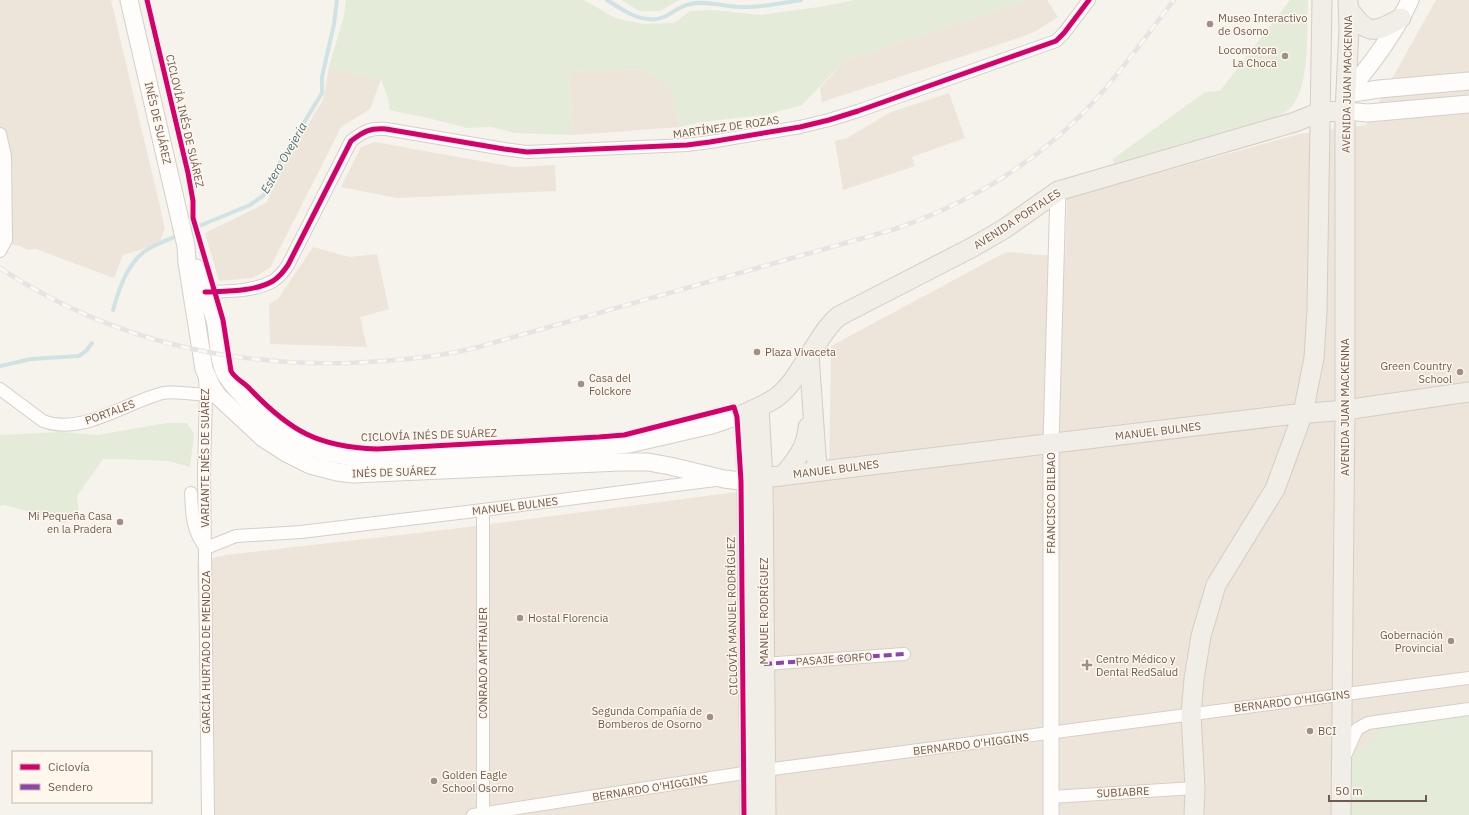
<svg xmlns="http://www.w3.org/2000/svg" width="1469" height="815" font-family="'IBM Plex Sans',sans-serif">
  <style>
    .residential { fill: #eee5da }
    .green { fill: #e4ebd8 }
    .lines { fill: none; stroke-linecap: round; stroke-linejoin: round }
    .stream { stroke: #cfe3e5; stroke-width: 4 }
    .minor-casing { stroke: #d5cfca; stroke-width: 14 }
    .tertiary-casing { stroke: #d5cfca; stroke-width: 17 }
    .secondary-casing { stroke: #d5cfc8; stroke-width: 19 }
    .primary-casing { stroke: #d4ccc7; stroke-width: 21 }
    .minor { stroke: #fefdfc; stroke-width: 12 }
    .tertiary { stroke: #fefdfc; stroke-width: 15 }
    .secondary { stroke: #fefdfc; stroke-width: 17 }
    .primary { stroke: #f1ede7; stroke-width: 19 }
    .rail-casing { stroke: #e5e3e4; stroke-width: 4.5 }
    .rail { stroke: #fdf7ee; stroke-width: 3; stroke-dasharray: 9; stroke-linecap: butt }
    .quiet { stroke: #8e44ad; stroke-width: 4; stroke-dasharray: 8 4; stroke-linecap: butt }
    .cycleway-casing { stroke: #fdf7ee; stroke-width: 8 }
    .cycleway { stroke: #d6006c; stroke-width: 5 }
    .poi-dot { fill: #a08f86; stroke: #fdf7ee; stroke-width: 1.5 }
    .labels { text-anchor: middle; stroke-width: 3; stroke-linejoin: round; paint-order: stroke }
    .poi-label { font-size: 11px; fill: #715a4f; stroke: #fdf7ee; text-anchor: start }
    .street-label { font-size: 11px; fill: #715a4f; stroke: #fdf7ee }
    .water-label { font-size: 12px; font-style: italic; fill: #47737b; stroke: #fdf7ee }
  </style>
  <rect width="100%" height="100%" fill="#f6f2ec"/>
  <g class="residential">
    <path d="M0 0H111L165 228 159 244 123 255 114 278 36 249 28 250 20 246 0 242Z"/>
    <path d="M1029 0H1047L1058 17 1036 31 1019 38 822 102 820 88 844 61Z"/>
    <path d="M1436 0H1469V815H204L197 562 225 555 460 528 829 480 831 346 1006 252 1065 257 1067 198 1299 134 1366 125Z"/>
    <path d="M329 67 381 79 370 109 341 127 270 268 252 278 219 281 205 233 266 203 288 158 323 100Z"/>
    <path d="M644 69 670 85 680 127 573 135 569 72Z"/>
    <path d="M949 93 965 138 912 157 915 166 843 190 835 141 847 138 891 112Z"/>
    <path d="M375 142 514 167 555 165 556 191 397 198 341 187 361 147Z"/>
    <path d="M313 247 349 257 377 254 389 309 360 317 367 347 270 344 269 304 278 299Z"/>
  </g>
  <g class="green">
    <path d="M346 0H584L615 18 643 24 674 23 690 11 713 10 760 15 819 7 855 0H1029L844 61 802 105 765 115 701 122 680 127 670 85 644 69 569 72 573 135 515 133 492 127 467 128 428 118 390 110 388 98 381 79 329 67 344 16Z"/>
    <path d="M622 0H679L660 11H639Z"/>
    <path d="M1290 0H1308C1306 29 1311 86 1291 107 1286 113 1279 115 1272 118L1114 164 1113 159 1205 92 1220 91Z"/>
    <path d="M167 423H187L194 434 190 467 169 461 120 459H103L77 496 79 514 64 524 50 517 4 505 0 506V435L62 432 97 435Z"/>
    <path d="M1469 715V815H1347L1348 760 1372 740 1384 726Z"/>
  </g>
  <g class="lines">
    <g class="stream">
      <path d="M607 0C620 8 633 18 648 19 667 22 674 7 690 4 708 0 723 7 741 7 761 8 781 3 801 0"/>
      <path d="M187 231 250 205 264 195 277 167 322 93V77L334 24 337 0"/>
      <path d="M113 310C119 289 127 264 145 251 155 244 168 240 179 235"/>
      <path d="M0 366 31 359 79 356 86 351 92 343"/>
    </g>
    <defs>
      <g id="minor">
        <path d="M0 134 5 156 6 240 0 251"/>
        <path d="M205 292C226 291 254 292 273 281 279 277 284 271 288 265L351 141C364 131 370 128 386 129L504 149 527 152 687 145 710 142 800 127 829 120 858 111 1056 41 1064 33 1089 0"/>
        <path d="M205 378 206 395 204 471 208 815"/>
        <path d="M0 389 43 421C83 436 126 402 163 393 171 391 197 394 206 395"/>
        <path d="M191 493C192 514 192 531 206 548"/>
        <path d="M483 510V815"/>
        <path d="M206 548 236 536 301 532 483 510 715 480"/>
        <path d="M764 664 904 654"/>
        <path d="M1344 758 1357 729 1368 723 1469 709"/>
        <path d="M1051 797 1195 788"/>
        <path d="M473 815 750 772 1469 678"/>
      </g>
      <path id="tertiary" d="M1051 815V444L1058 191"/>
      <g id="secondary">
        <path d="M129 0 186 246 187 263 204 369 212 387 218 396 263 438 286 453 310 465 337 472 353 474 620 462H648L670 466 724 479 741 481 761 478"/>
        <path d="M1346 94 1379 89 1469 81"/>
        <path d="M1346 94C1371 65 1394 35 1410 0"/>
        <path d="M1345 111 1368 113 1469 104"/>
        <path d="M196 268C202 285 210 303 215 320 219 337 217 355 224 371 229 383 240 392 249 402 285 440 312 454 366 458L607 446 629 444 712 425 744 414"/>
      </g>
      <g id="primary">
        <path d="M1349 9C1367 36 1375 33 1401 18"/>
        <path d="M809 355 816 455 818 471"/>
        <path d="M759 408 763 478 766 815"/>
        <path d="M783 476C796 460 807 447 808 427"/>
        <path d="M763 478 1287 415 1345 410 1469 392"/>
        <path d="M750 815 747 481 744 414C755 409 767 404 777 397 794 384 804 362 816 345 823 334 829 324 839 316L973 247 1004 229 1058 191 1295 122 1320 112 1345 111"/>
        <path d="M1194 815 1195 788 1191 714 1194 679 1201 636 1216 585 1275 489 1303 413 1314 358 1317 311 1322 0"/>
        <path d="M1341 815 1345 410V111L1349 29 1348 0"/>
      </g>
    </defs>
    <use href="#minor" class="minor-casing"/>
    <use href="#tertiary" class="tertiary-casing"/>
    <use href="#secondary" class="secondary-casing"/>
    <use href="#primary" class="primary-casing"/>
    <use href="#minor" class="minor"/>
    <use href="#tertiary" class="tertiary"/>
    <use href="#secondary" class="secondary"/>
    <use href="#primary" class="primary"/>
    <defs>
      <path id="rail" d="M0 268C106 338 222 366 348 363 391 361 433 358 475 348L895 229C973 202 1044 158 1099 96 1126 65 1149 32 1174 0"/>
    </defs>
    <use href="#rail" class="rail-casing"/>
    <use href="#rail" class="rail"/>
    <path class="quiet" d="M764 664 904 654"/>
    <defs>
      <g id="cycleway">
        <path d="M147 0 188 173 193 201V218L223 320 231 371C235 379 244 382 250 389 290 431 318 447 377 449L599 437 624 435 734 407 737 417 741 481 744 815"/>
        <path d="M205 292C226 291 254 292 273 281 279 277 284 271 288 265L351 141C364 131 370 128 386 129L504 149 527 152 687 145 710 142 800 127 829 120 858 111 1056 41 1064 33 1089 0"/>
      </g>
    </defs>
    <use href="#cycleway" class="cycleway-casing"/>
    <use href="#cycleway" class="cycleway"/>
  </g>
  <g class="poi-dot">
    <circle cx="1210" cy="24" r="4"/>
    <circle cx="1285" cy="56" r="4"/>
    <circle cx="757" cy="352" r="4"/>
    <circle cx="1460" cy="372" r="4"/>
    <circle cx="581" cy="384" r="4"/>
    <circle cx="120" cy="522" r="4"/>
    <circle cx="520" cy="618" r="4"/>
    <circle cx="1451" cy="641" r="4"/>
    <path d="M1085 659h4v4h4v4h-4v4h-4v-4h-4v-4h4z"/>
    <circle cx="710" cy="717" r="4"/>
    <circle cx="1310" cy="731" r="4"/>
    <circle cx="434" cy="781" r="4"/>
  </g>
  <g class="labels">
    <g class="poi-label">
      <text x="1218" y="22">Museo Interactivo<tspan x="1218" dy="13">de Osorno</tspan></text>
      <text x="1277" y="54" text-anchor="end">Locomotora<tspan x="1277" dy="13">La Choca</tspan></text>
      <text x="765" y="356">Plaza Vivaceta</text>
      <text x="1452" y="370" text-anchor="end">Green Country<tspan x="1452" dy="13">School</tspan></text>
      <text x="589" y="382">Casa del<tspan x="589" dy="13">Folckore</tspan></text>
      <text x="112" y="520" text-anchor="end">Mi Pequeña Casa<tspan x="112" dy="13">en la Pradera</tspan></text>
      <text x="528" y="622">Hostal Florencia</text>
      <text x="1443" y="639" text-anchor="end">Gobernación<tspan x="1443" dy="13">Provincial</tspan></text>
      <text x="1096" y="663">Centro Médico y<tspan x="1096" dy="13">Dental RedSalud</tspan></text>
      <text x="702" y="715" text-anchor="end">Segunda Compañía de<tspan x="702" dy="13">Bomberos de Osorno</tspan></text>
      <text x="1318" y="735">BCI</text>
      <text x="442" y="779">Golden Eagle<tspan x="442" dy="13">School Osorno</tspan></text>
    </g>
    <g class="street-label">
      <text transform="translate(1347 84) rotate(-89)" y="4">AVENIDA JUAN MACKENNA</text>
      <text transform="translate(185 121) rotate(77)" y="4">CICLOVÍA INÉS DE SUÁREZ</text>
      <text transform="translate(158 123) rotate(77)" y="4">INÉS DE SUÁREZ</text>
      <text transform="translate(726 127) rotate(-8)" y="4">MARTÍNEZ DE ROZAS</text>
      <text transform="translate(1017 219) rotate(-33)" y="4">AVENIDA PORTALES</text>
      <text transform="translate(1345 407) rotate(-90)" y="4">AVENIDA JUAN MACKENNA</text>
      <text transform="translate(110 412) rotate(-20)" y="4">PORTALES</text>
      <text transform="translate(1158 431) rotate(-7)" y="4">MANUEL BULNES</text>
      <text transform="translate(429 435) rotate(-2)" y="4">CICLOVÍA INÉS DE SUÁREZ</text>
      <text transform="translate(205 458) rotate(-90)" y="4">VARIANTE INÉS DE SUÁREZ</text>
      <text transform="translate(836 469) rotate(-7)" y="4">MANUEL BULNES</text>
      <text transform="translate(394 472) rotate(-2)" y="4">INÉS DE SUÁREZ</text>
      <text transform="translate(1051 503) rotate(-90)" y="4">FRANCISCO BILBAO</text>
      <text transform="translate(515 506) rotate(-7)" y="4">MANUEL BULNES</text>
      <text transform="translate(764 611) rotate(-90)" y="4">MANUEL RODRÍGUEZ</text>
      <text transform="translate(732 616) rotate(-91)" y="4">CICLOVÍA MANUEL RODRÍGUEZ</text>
      <text transform="translate(206 652) rotate(-90)" y="4">GARCÍA HURTADO DE MENDOZA</text>
      <text transform="translate(834 659) rotate(-4)" y="4">PASAJE CORFO</text>
      <text transform="translate(483 663) rotate(-90)" y="4">CONRADO AMTHAUER</text>
      <text transform="translate(1292 701) rotate(-7)" y="4">BERNARDO O'HIGGINS</text>
      <text transform="translate(971 744) rotate(-7)" y="4">BERNARDO O'HIGGINS</text>
      <text transform="translate(650 788) rotate(-9)" y="4">BERNARDO O'HIGGINS</text>
      <text transform="translate(1123 792) rotate(-3)" y="4">SUBIABRE</text>
    </g>
    <g class="water-label">
      <text transform="translate(284 158) rotate(-60)" y="4">Estero Ovejeria</text>
    </g>
  </g>
  <rect x="12" y="751" width="140" height="52" fill="#fdf7ee" stroke="#c5b8ae"/>
  <rect x="20" y="764" width="20" height="6" fill="#d6006c" stroke="#c5b8ae"/>
  <text x="48" y="771" font-size="12" fill="#715a4f">Ciclovía</text>
  <rect x="20" y="784" width="20" height="6" fill="#8e44ad" stroke="#c5b8ae"/>
  <text x="48" y="791" font-size="12" fill="#715a4f">Sendero</text>
  <path d="M1329 795v6h97v-6" fill="none" stroke="#715a4f" stroke-width="2"/>
  <text x="1335" y="795" font-size="12" fill="#715a4f" stroke="#fdf7ee" stroke-width="3" paint-order="stroke">50 m</text>
</svg>
